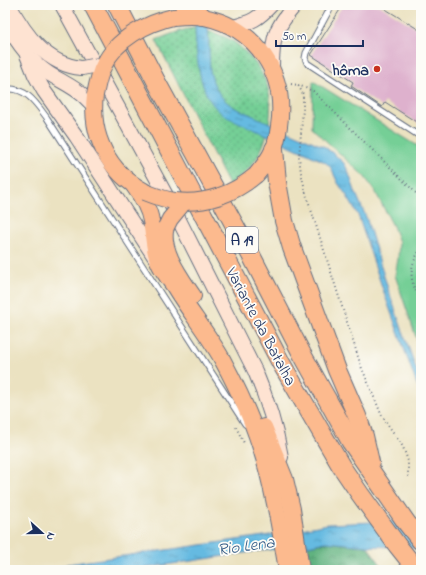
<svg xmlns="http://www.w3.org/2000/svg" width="426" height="575" font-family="'Indie Flower',sans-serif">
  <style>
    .grass { fill: url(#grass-dots); stroke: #487f7a }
    .forest { fill: url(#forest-crowns); stroke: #3e706e }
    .green { fill: #75cf96; stroke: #487f7a }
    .water { fill: url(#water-ripples); stroke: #4074a0 }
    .building { fill: #deb1cd }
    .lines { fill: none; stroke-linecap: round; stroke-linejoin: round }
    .service-casing { stroke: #646e81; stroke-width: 7 }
    .secondary-casing { stroke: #646e81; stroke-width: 16 }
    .primary-casing { stroke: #646e81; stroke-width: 18 }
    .motorway-casing { stroke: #646e81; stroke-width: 20 }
    .path { stroke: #646e81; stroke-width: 2; stroke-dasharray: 1 3; stroke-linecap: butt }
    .service { stroke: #fff; stroke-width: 5 }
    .secondary { stroke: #fee3d2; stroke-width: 14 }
    .primary { stroke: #fcba8e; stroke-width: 16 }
    .motorway { stroke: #fcba8e; stroke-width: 18 }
    .secondary-bridge-casing { stroke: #646e81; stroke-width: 16; stroke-linecap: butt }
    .primary-bridge-casing { stroke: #646e81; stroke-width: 18; stroke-linecap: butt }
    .secondary-bridge { stroke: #fee3d2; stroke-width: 14 }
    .primary-bridge { stroke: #fcba8e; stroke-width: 16 }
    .poi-dot { fill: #c8321e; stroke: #fdfcf7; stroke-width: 1.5 }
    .labels { text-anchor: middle; stroke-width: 3.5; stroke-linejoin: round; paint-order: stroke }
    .shield { fill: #fdfcf7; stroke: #5f6c8c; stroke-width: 1 }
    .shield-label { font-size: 15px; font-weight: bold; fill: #1b2f5e }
    .poi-label { font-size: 16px; font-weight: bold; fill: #1b2f5e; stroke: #fdfcf7; text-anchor: end }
    .street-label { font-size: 16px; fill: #1b2f5e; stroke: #fdfcf7 }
    .water-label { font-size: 17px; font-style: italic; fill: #315985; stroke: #fdfcf7 }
  </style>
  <defs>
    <pattern id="grass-dots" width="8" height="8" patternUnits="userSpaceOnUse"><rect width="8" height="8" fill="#75cf96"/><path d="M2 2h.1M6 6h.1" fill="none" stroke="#5fa87e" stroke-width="1.8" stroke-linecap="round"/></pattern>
    <pattern id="forest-crowns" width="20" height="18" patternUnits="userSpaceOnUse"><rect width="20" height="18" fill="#60b27f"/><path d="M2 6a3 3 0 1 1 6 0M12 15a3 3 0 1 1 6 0" fill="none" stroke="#4e916b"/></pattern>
    <pattern id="water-ripples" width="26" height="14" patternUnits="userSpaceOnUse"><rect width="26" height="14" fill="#65bae1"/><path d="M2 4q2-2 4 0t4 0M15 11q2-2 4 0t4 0" fill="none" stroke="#5298ba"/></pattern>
  </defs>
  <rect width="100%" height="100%" fill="#fdfcf7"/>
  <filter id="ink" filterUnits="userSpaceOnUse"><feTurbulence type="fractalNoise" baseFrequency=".025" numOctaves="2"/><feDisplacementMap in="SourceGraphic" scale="8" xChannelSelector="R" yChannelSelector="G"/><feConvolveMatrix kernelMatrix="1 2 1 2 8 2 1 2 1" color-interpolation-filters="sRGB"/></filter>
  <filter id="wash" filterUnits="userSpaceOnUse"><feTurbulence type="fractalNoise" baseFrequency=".012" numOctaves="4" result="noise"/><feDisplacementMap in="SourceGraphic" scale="16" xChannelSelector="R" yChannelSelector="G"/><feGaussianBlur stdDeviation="0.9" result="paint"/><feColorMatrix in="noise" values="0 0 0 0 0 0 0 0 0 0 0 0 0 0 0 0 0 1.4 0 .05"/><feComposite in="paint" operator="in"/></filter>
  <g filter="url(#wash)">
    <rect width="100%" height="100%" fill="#ebe2c1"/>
    <path class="grass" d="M194 28C208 31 222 34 234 42 241 47 247 53 252 59 255 63 259 67 261 72 274 93 272 121 264 143 261 151 257 159 252 165 246 173 237 179 229 185L156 40C169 35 180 30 194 28Z"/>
    <path class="forest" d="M326 542 367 546 385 570H311L308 546Z"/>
    <path class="green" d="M313 81 421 148V352L395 275 398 259 399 242 393 226 375 191 364 176 312 128Z"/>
    <g class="water">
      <path d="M194 5H207L210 71C214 88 220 99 235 108L325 147 334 154 344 163 348 171 355 191 366 217 388 289 421 383V396L383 290 358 215 347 196 338 183 331 168 325 162 227 117C223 114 218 111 215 107 194 85 196 34 194 5Z"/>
      <path d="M421 520V548L367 546 326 542 308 546 258 551 132 570H55L67 564 264 536 328 524Z"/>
    </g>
    <g id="blocks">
      <path class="building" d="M343 5H379L421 31V125L385 102 382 107 351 86 353 82 311 55Z"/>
    </g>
  </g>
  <g filter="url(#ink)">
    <use href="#blocks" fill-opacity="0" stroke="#646e81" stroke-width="1"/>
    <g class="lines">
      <defs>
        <g id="service">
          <path d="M332 5 306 53 305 58 307 63 421 137"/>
          <path d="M5 89C26 87 36 103 47 118L245 424"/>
        </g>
        <g id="secondary">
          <path d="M9 5C25 34 46 65 82 68"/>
          <path d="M62 5 174 210 255 371C267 399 276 427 281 457"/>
          <path d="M5 21C16 41 29 60 48 73 60 81 75 87 85 97 88 100 91 103 94 106"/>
          <path d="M233 27C252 22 258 19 271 5"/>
          <path d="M27 55 35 75 44 91 76 136 156 259"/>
          <path d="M272 68C272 38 275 28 295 5"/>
        </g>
        <g id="primary">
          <path d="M173 17C183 16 194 15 204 17 256 28 287 73 279 126 278 134 277 142 273 150 269 159 263 167 256 175"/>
          <path d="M95 95C90 135 108 172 144 191"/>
          <path d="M134 186C142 197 149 208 151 221 154 236 153 251 160 265 164 273 169 279 174 286 189 311 208 334 222 359 237 387 251 416 260 445 273 486 280 528 287 570"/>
          <path d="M166 227C159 249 181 278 193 296"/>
          <path d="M264 427 285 479 292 509 301 570"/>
        </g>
        <g id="motorway">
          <path d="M93 5 281 363 341 466 360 494 397 545 417 570"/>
          <path d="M117 5 156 81 252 257 302 354 337 417 351 442 406 522 421 541"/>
          <path d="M184 5 202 16"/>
          <path d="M274 149 277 182 284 221 292 248 337 370 357 416 364 436 370 462"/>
        </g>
      </defs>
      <use href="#service" class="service-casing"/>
      <use href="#secondary" class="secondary-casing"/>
      <use href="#primary" class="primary-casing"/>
      <use href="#motorway" class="motorway-casing"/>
      <g class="path">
        <path d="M291 84 298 85 303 94V109L299 157 301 173 307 197 361 366 382 416 395 435 403 447 408 461V477"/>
        <path d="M298 85 313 91 421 198"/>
        <path d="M421 249C409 265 408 282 421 299"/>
        <path d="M419 298 421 304"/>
        <path d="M236 427 244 443"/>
      </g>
      <use href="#service" class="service"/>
      <use href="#secondary" class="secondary"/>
      <use href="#primary" class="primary"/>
      <use href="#motorway" class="motorway"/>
      <defs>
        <path id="secondary-bridge" d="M82 68 104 64"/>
        <g id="primary-bridge">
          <path d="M95 95C97 85 99 74 104 65 116 39 147 23 173 17"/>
          <path d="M145 192C155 196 165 200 175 201 204 205 234 194 256 175"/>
          <path d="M166 227 170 219 184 202"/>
        </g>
      </defs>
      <use href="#secondary-bridge" class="secondary-bridge-casing"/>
      <use href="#primary-bridge" class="primary-bridge-casing"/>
      <use href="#secondary-bridge" class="secondary-bridge"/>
      <use href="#primary-bridge" class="primary-bridge"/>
    </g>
  </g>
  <circle class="poi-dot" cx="377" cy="69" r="4"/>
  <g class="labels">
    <rect class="shield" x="226" y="227" width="32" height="26" rx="3"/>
    <g class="shield-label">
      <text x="242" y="245">A 19</text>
    </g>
    <g class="poi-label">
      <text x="369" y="75">hôma</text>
    </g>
    <g class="street-label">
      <text transform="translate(262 326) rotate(62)" y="6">Variante da Batalha</text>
    </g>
    <g class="water-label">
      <text transform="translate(246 545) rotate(-8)" y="6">Rio Lena</text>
    </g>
  </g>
  <rect width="426" height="575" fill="none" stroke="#fdfcf7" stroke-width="20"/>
  <g transform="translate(42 533) rotate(111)" stroke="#fdfcf7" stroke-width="3" paint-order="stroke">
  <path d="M0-3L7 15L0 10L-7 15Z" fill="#1b2f5e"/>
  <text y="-6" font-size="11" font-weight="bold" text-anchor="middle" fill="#1b2f5e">N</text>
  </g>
  <path d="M276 40v6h87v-6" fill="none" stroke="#1b2f5e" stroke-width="2"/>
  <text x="282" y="40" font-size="12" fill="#1b2f5e" stroke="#fdfcf7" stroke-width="3" paint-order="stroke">50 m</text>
</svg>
